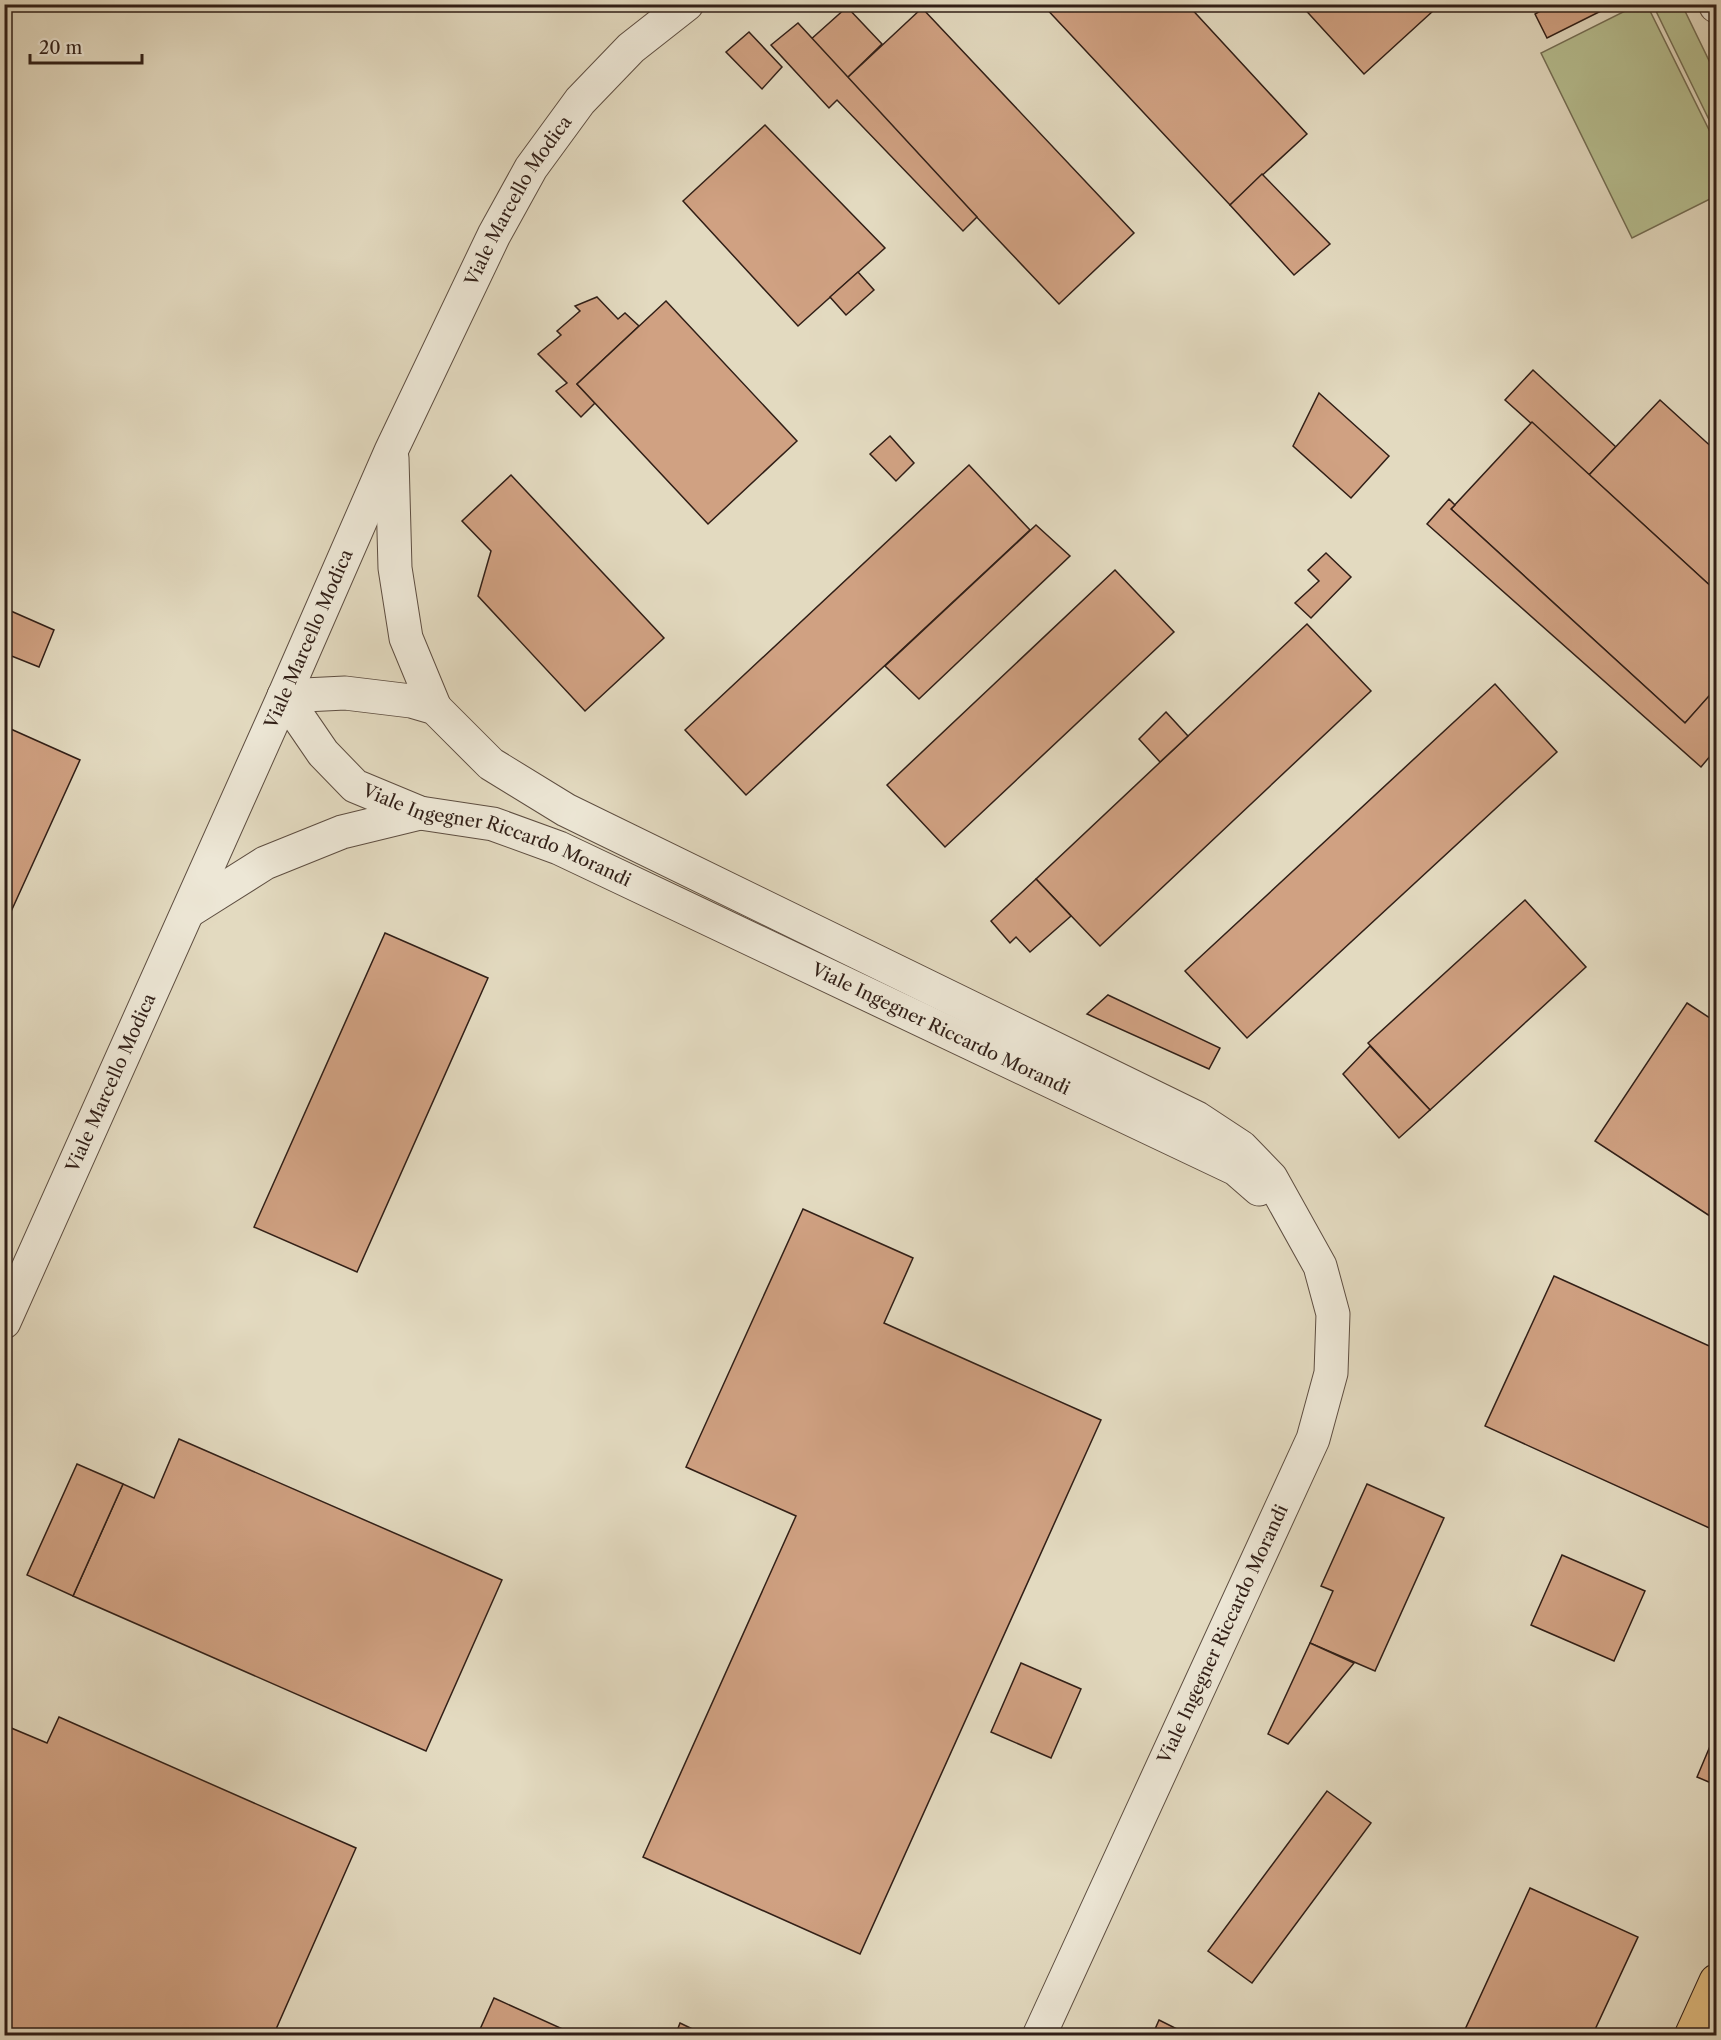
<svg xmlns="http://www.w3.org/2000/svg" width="1721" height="2040" font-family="'Libre Caslon Text',serif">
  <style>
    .green { fill: #b6be90; stroke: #746e54; stroke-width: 1.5 }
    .building { fill: #d0a182; stroke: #311f17; stroke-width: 1.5 }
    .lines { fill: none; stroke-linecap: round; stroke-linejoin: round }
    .minor-casing { stroke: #5e4e41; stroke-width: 35 }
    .major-casing { stroke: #311f17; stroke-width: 35 }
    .minor { stroke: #ede7d6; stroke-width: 33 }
    .major { stroke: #e2bd80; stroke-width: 33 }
    .labels { text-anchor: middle; stroke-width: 4.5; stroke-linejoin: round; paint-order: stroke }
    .street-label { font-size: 18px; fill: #311f17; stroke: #ede7d6 }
  </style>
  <rect width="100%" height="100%" fill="#e3dac0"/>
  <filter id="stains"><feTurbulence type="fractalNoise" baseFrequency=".00333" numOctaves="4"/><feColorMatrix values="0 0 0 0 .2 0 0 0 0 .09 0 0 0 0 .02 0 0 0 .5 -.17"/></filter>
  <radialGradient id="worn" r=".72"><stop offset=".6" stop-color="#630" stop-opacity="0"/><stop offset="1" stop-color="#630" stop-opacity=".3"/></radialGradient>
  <g class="green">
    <path d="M1639 4 1647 5 1716 144V196L1632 238 1541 53Z"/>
    <path d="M1653 5H1682L1716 75V134Z"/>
  </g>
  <g class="building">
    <path d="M1042 4H1187L1307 134 1230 205Z"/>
    <path d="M1300 4H1427L1433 11 1364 74Z"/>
    <path d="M1553 4H1615L1547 38 1535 14Z"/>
    <path d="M847 7 882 44 846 79 809 41Z"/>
    <path d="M922 8 1134 233 1059 304 846 79Z"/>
    <path d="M798 23 977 217 963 231 837 100 829 108 771 45Z"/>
    <path d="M749 32 782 67 762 89 726 52Z"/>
    <path d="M765 125 885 248 798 326 683 201Z"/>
    <path d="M1262 174 1330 244 1294 275 1230 205Z"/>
    <path d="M858 272 874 290 846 315 830 297Z"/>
    <path d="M597 297 618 319 625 313 639 326 577 384 595 403 581 417 556 391 567 383 538 354 561 335 557 331 580 311 575 306Z"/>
    <path d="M666 301 797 441 708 524 577 384Z"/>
    <path d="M1533 370 1616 447 1589 475 1505 400Z"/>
    <path d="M1319 393 1389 456 1351 498 1293 446Z"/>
    <path d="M1660 400 1716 451V591L1589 475Z"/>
    <path d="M1532 422 1716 591V689L1685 723 1451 509Z"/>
    <path d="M890 436 914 463 896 481 870 454Z"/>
    <path d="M969 465 1030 530 746 795 685 730Z"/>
    <path d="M511 475 664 638 585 711 478 596 491 551 462 521Z"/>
    <path d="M1449 499 1455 505 1451 509 1685 723 1716 688V749L1701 767 1427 524Z"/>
    <path d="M1036 525 1070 556 919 699 885 666Z"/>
    <path d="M1326 553 1351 577 1311 618 1295 603 1319 581 1308 570Z"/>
    <path d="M1115 570 1174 632 945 847 887 785Z"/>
    <path d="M4 608 54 630 39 667 4 653Z"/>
    <path d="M1307 624 1371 691 1100 946 1036 879Z"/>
    <path d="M1495 684 1557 752 1247 1038 1185 971Z"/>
    <path d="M1166 712 1188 736 1160 762 1139 739Z"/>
    <path d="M4 726 80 760 4 927Z"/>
    <path d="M1036 879 1071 916 1030 952 1016 937 1010 943 991 921Z"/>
    <path d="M1525 900 1586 967 1430 1110 1368 1043Z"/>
    <path d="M385 933 488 978 357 1272 254 1227Z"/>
    <path d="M1108 995 1220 1048 1209 1069 1087 1014Z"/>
    <path d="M1687 1003 1716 1022V1220L1595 1141Z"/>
    <path d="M1370 1046 1430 1110 1399 1138 1343 1074Z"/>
    <path d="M803 1209 913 1258 884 1323 1101 1420 860 1954 643 1857 796 1516 686 1467Z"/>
    <path d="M1554 1276 1716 1349V1531L1485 1426Z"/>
    <path d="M179 1439 502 1580 426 1751 73 1596 123 1484 154 1498Z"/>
    <path d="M77 1464 123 1484 73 1596 27 1575Z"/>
    <path d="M1367 1484 1444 1518 1375 1671 1310 1643 1333 1591 1321 1586Z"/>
    <path d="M1562 1555 1645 1591 1614 1661 1531 1625Z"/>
    <path d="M1310 1643 1354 1663 1288 1744 1268 1734Z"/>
    <path d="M1021 1663 1081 1689 1051 1758 991 1732Z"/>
    <path d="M59 1717 356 1848 273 2036H4V1725L47 1743Z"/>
    <path d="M1716 1732V1785L1697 1777Z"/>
    <path d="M1327 1791 1371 1823 1252 1983 1208 1951Z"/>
    <path d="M1530 1888 1638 1937 1592 2036H1462Z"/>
    <path d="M494 1998 578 2036H477Z"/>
    <path d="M1159 2020 1191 2036H1152Z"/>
    <path d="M680 2023 707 2036H675Z"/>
  </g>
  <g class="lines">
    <defs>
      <g id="minor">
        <path d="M1716 4V6"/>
        <path d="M392 458 395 568 406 638 435 708"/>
        <path d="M284 696 345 693 411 701 435 708 491 764 566 810 1197 1118 1241 1147 1271 1178 1320 1266 1333 1314 1331 1373 1313 1439 1039 2036"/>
        <path id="s1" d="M284 696 323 753 355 786 420 813 493 824 559 848 1236 1169 1259 1189"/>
        <path d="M189 911 265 863 342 832 420 813"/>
        <path id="s2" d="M4 1322 284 696 391 451 494 235 531 168 580 101 631 48 687 4"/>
      </g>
      <path id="major" d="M1691 2036 1716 1981"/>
    </defs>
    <use href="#minor" class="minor-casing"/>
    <use href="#major" class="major-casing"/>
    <use href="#minor" class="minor"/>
    <use href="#major" class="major"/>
  </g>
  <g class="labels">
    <g class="street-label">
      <text dy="6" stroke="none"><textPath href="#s2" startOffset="1234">Viale Marcello Modica</textPath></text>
      <text dy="6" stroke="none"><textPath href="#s2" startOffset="748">Viale Marcello Modica</textPath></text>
      <text dy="6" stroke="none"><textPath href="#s1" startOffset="266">Viale Ingegner Riccardo Morandi</textPath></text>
      <text dy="6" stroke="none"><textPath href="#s1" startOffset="752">Viale Ingegner Riccardo Morandi</textPath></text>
      <text dy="6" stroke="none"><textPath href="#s2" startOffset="262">Viale Marcello Modica</textPath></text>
      <text transform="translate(1223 1634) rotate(-65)" y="6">Viale Ingegner Riccardo Morandi</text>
    </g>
  </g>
  <rect width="1721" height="2040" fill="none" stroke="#e3dac0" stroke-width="24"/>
  <rect x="6" y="6" width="1709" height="2028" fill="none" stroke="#311f17" stroke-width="3"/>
  <rect x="12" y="12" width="1697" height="2016" fill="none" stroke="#311f17" stroke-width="1.5"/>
  <path d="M30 54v9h112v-9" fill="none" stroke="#311f17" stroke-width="3"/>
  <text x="39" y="54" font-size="18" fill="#311f17" stroke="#ede7d6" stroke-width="4.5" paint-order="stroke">20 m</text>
  <rect width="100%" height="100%" filter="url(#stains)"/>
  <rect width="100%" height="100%" fill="url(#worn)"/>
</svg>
